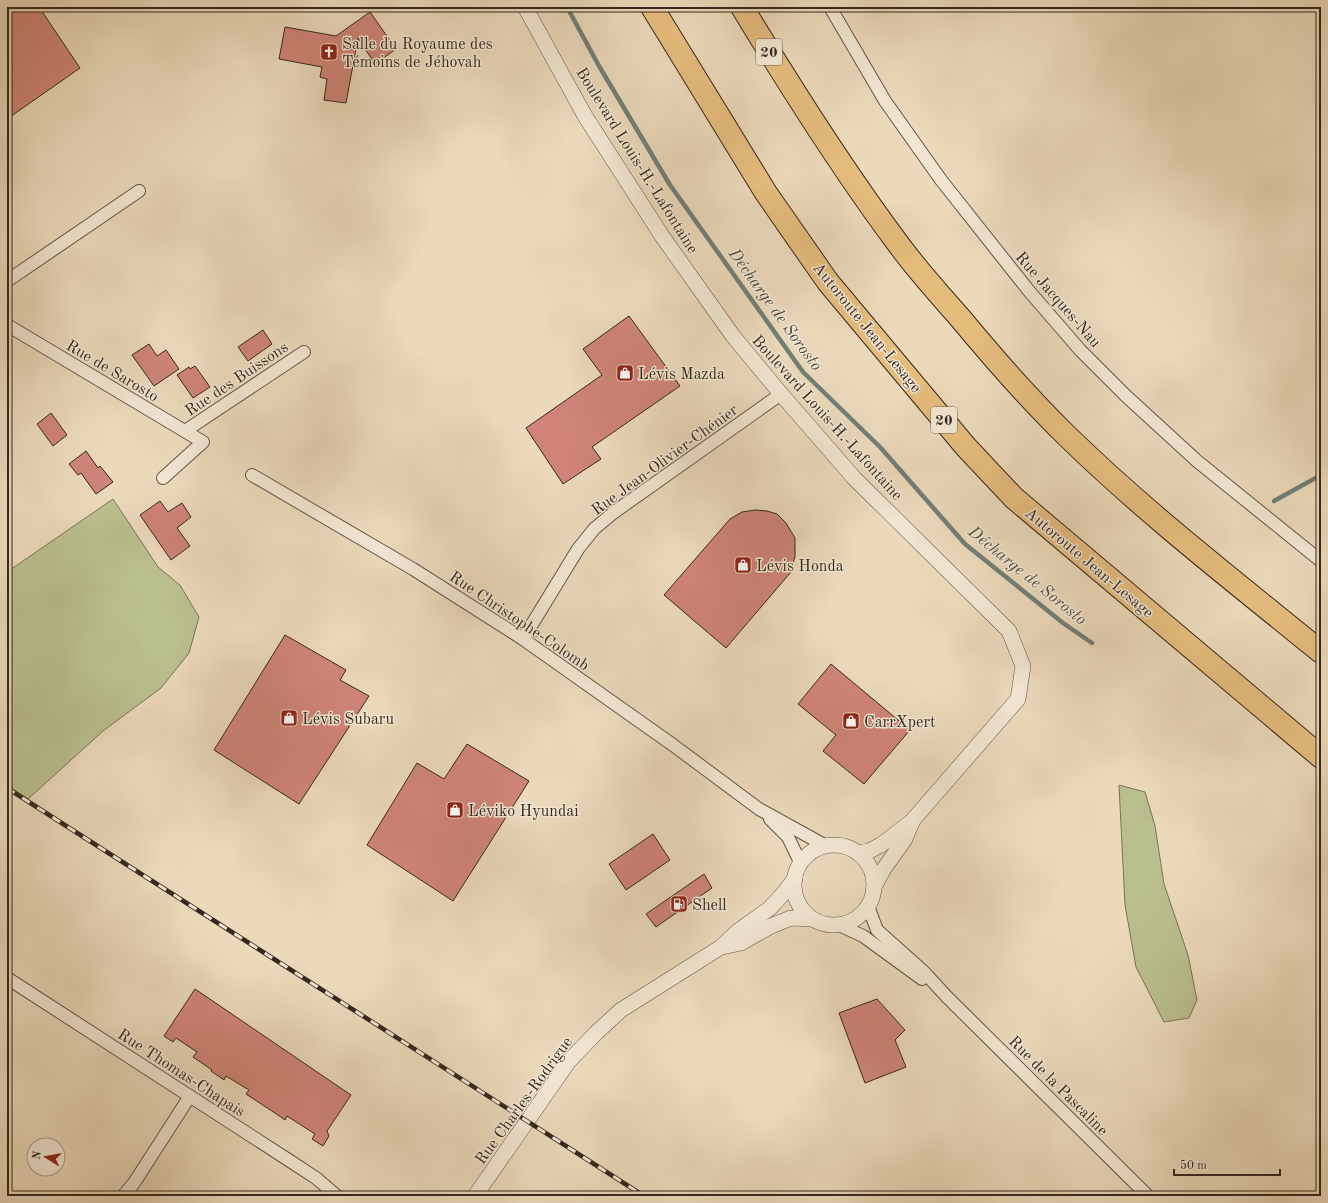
<svg xmlns="http://www.w3.org/2000/svg" width="1328" height="1203" font-family="'Old Standard TT',serif">
  <style>
    .green { fill: #babf8e; stroke: #777456 }
    .lines { fill: none; stroke-linecap: round; stroke-linejoin: round }
    .stream { stroke: #717f78; stroke-width: 4.5 }
    .building { fill: #cf8477; stroke: #34281f }
    .minor-casing { stroke: #625446; stroke-width: 14 }
    .tertiary-casing { stroke: #625446; stroke-width: 16 }
    .motorway-casing { stroke: #34281f; stroke-width: 24 }
    .minor { stroke: #f2e6d2; stroke-width: 12 }
    .tertiary { stroke: #f2e6d2; stroke-width: 15 }
    .motorway { stroke: #e6bc7d; stroke-width: 22 }
    .rail-casing { stroke: #34281f; stroke-width: 4.5 }
    .rail { stroke: #f2e6d2; stroke-width: 3; stroke-dasharray: 9; stroke-linecap: butt }
    .labels { text-anchor: middle; stroke-width: 3; stroke-linejoin: round; paint-order: stroke }
    .shield { fill: #f2e6d2; stroke: #6d6155; stroke-width: 1 }
    .shield-label { font-size: 15px; font-weight: bold; fill: #34281f }
    .poi-label { font-size: 16px; fill: #34281f; stroke: #f2e6d2; text-anchor: start }
    .street-label { font-size: 16px; fill: #34281f; stroke: #f2e6d2 }
    .water-label { font-size: 17px; font-style: italic; fill: #4d4c44; stroke: #f2e6d2 }
  </style>
  <rect width="100%" height="100%" fill="#ebd9ba"/>
  <filter id="stains"><feTurbulence type="fractalNoise" baseFrequency=".005" numOctaves="4"/><feColorMatrix values="0 0 0 0 .2 0 0 0 0 .09 0 0 0 0 .02 0 0 0 .5 -.17"/></filter>
  <radialGradient id="worn" r=".72"><stop offset=".6" stop-color="#630" stop-opacity="0"/><stop offset="1" stop-color="#630" stop-opacity=".3"/></radialGradient>
  <g class="green">
    <path d="M113 499 158 567 180 585 199 617 189 653 161 688 103 731 28 799 7 785V572Z"/>
    <path d="M1119 785 1145 792 1155 826 1164 884 1188 955 1197 1000 1189 1018 1164 1022 1136 967 1125 905Z"/>
  </g>
  <g class="lines">
    <g class="stream">
      <path d="M567 7 599 66 670 185 803 372 880 447 965 544 1063 623 1092 643"/>
      <path d="M1274 501 1321 475"/>
    </g>
  </g>
  <g class="building">
    <path d="M7 7H39L80 68 7 119Z"/>
    <path d="M370 12 396 49 375 64 358 38 346 103 324 100 327 79 320 77 322 67 279 59 285 27 336 36Z"/>
    <path d="M629 316 680 386 592 447 601 459 563 484 526 428 602 375 583 349Z"/>
    <path d="M263 330 272 344 248 361 238 347Z"/>
    <path d="M149 344 157 356 166 350 179 369 154 386 132 355Z"/>
    <path d="M195 366 210 387 193 398 177 375 189 367 190 369Z"/>
    <path d="M51 413 67 435 53 446 37 424Z"/>
    <path d="M86 451 98 468 100 466 113 482 96 494 81 473 78 475 69 464Z"/>
    <path d="M160 501 168 512 182 503 191 517 177 528 190 546 171 560 140 515Z"/>
    <path d="M755 510 767 511 777 514 786 523 795 538V556L791 572 726 648 664 595 730 519 742 512Z"/>
    <path d="M285 635 346 670 340 680 369 696 299 804 214 750Z"/>
    <path d="M831 664 910 730 864 784 823 751 836 735 798 704Z"/>
    <path d="M467 744 529 781 453 901 367 845 417 763 444 779Z"/>
    <path d="M653 834 670 860 626 890 609 864Z"/>
    <path d="M704 874 712 888 656 927 646 914Z"/>
    <path d="M195 989 351 1095 327 1131 329 1136 323 1146 312 1139 315 1134 287 1116 285 1120 275 1113 246 1094 249 1090 226 1076 224 1080 211 1071 212 1070 193 1057 197 1052 176 1038 173 1042 164 1036Z"/>
    <path d="M877 999 905 1030 895 1040 906 1067 865 1083 839 1013Z"/>
  </g>
  <g class="lines">
    <defs>
      <g id="minor">
        <path d="M830 7 885 101 941 180 1029 291 1080 350 1125 395 1197 461 1321 561"/>
        <path d="M7 281 139 191"/>
        <path d="M7 325 203 442 163 478"/>
        <path d="M185 431 304 352"/>
        <path d="M252 475 413 569 523 639 673 745 759 809 826 846"/>
        <path d="M523 639 578 549 594 529 613 513 781 394"/>
        <path d="M770 819 788 837 801 864"/>
        <path d="M868 906 877 930 924 972 947 997 1148 1196"/>
        <path d="M839 925 863 936 922 979"/>
        <path d="M7 978 290 1161 316 1178 337 1196"/>
        <path d="M123 1196 134 1183 190 1096"/>
      </g>
      <g id="tertiary">
        <path d="M525 7 585 116 662 236 733 336 781 394 854 478 1009 631 1023 666 1018 699 912 821 881 845 869 851 858 853"/>
        <circle cx="834" cy="885" r="40"/>
        <path d="M874 887 883 870 905 839 912 822"/>
        <path d="M722 947 741 943 771 926 791 918 813 919"/>
        <path d="M475 1196 569 1061 596 1033 621 1010 721 947 738 931 769 909 784 893 795 878"/>
      </g>
      <g id="motorway">
        <path d="M652 7 766 193 828 282 966 447 1014 498 1321 757"/>
        <path d="M742 7C791 88 842 169 899 245 918 271 940 295 961 319 995 360 1029 399 1067 436 1147 514 1235 582 1321 652"/>
      </g>
    </defs>
    <use href="#minor" class="minor-casing"/>
    <use href="#tertiary" class="tertiary-casing"/>
    <use href="#motorway" class="motorway-casing"/>
    <use href="#minor" class="minor"/>
    <use href="#tertiary" class="tertiary"/>
    <use href="#motorway" class="motorway"/>
    <defs>
      <path id="rail" d="M7 788 644 1196"/>
    </defs>
    <use href="#rail" class="rail-casing"/>
    <use href="#rail" class="rail"/>
  </g>
  <defs>
    <symbol id="church-square" viewBox="-11 -11 22 22"><rect x="-9" y="-9" width="18" height="18" rx="4" fill="#8f2418" stroke="#f2e6d2"/><path d="M-1.2-6h2.4v3.5h3.3v2.4h-3.3V6h-2.4V-.1h-3.3v-2.4h3.3Z" fill="#fff"/></symbol>
    <symbol id="shop-square" viewBox="-11 -11 22 22"><rect x="-9" y="-9" width="18" height="18" rx="4" fill="#8f2418" stroke="#f2e6d2"/><path d="M-5-2.5h2.3a2.7 3.5 0 0 1 5.4 0H5L5.5 6h-11ZM-1.5-2.5h3a1.5 2.3 0 0 0-3 0Z" fill="#fff"/></symbol>
    <symbol id="fuel-square" viewBox="-11 -11 22 22"><rect x="-9" y="-9" width="18" height="18" rx="4" fill="#8f2418" stroke="#f2e6d2"/><path d="M-5.5-6h7V0h2V4h1.3V-2.5L3-4.5l.8-.8L6-3V5H2.5V1h-1V6h-7ZM-4.2-4.7v3.2H.2V-4.7Z" fill="#fff"/></symbol>
  </defs>
  <g fill-rule="evenodd">
    <use href="#church-square" x="319" y="42" width="20" height="20"/>
    <use href="#shop-square" x="615" y="363" width="20" height="20"/>
    <use href="#shop-square" x="733" y="555" width="20" height="20"/>
    <use href="#shop-square" x="279" y="708" width="20" height="20"/>
    <use href="#shop-square" x="841" y="711" width="20" height="20"/>
    <use href="#shop-square" x="445" y="800" width="20" height="20"/>
    <use href="#fuel-square" x="669" y="894" width="20" height="20"/>
  </g>
  <g class="labels">
    <g class="shield">
      <rect x="756" y="39" width="26" height="26" rx="3"/>
      <rect x="931" y="407" width="26" height="26" rx="3"/>
    </g>
    <g class="shield-label">
      <text x="769" y="57">20</text>
      <text x="944" y="425">20</text>
    </g>
    <g class="poi-label">
      <text x="342" y="49">Salle du Royaume des<tspan x="342" dy="18">Témoins de Jéhovah</tspan></text>
      <text x="638" y="379">Lévis Mazda</text>
      <text x="756" y="571">Lévis Honda</text>
      <text x="302" y="724">Lévis Subaru</text>
      <text x="864" y="727">CarrXpert</text>
      <text x="468" y="816">Léviko Hyundai</text>
      <text x="692" y="910">Shell</text>
    </g>
    <g class="street-label">
      <text transform="translate(638 160) rotate(58)" y="6">Boulevard Louis-H.-Lafontaine</text>
      <text transform="translate(1059 299) rotate(49)" y="6">Rue Jacques-Nau</text>
      <text transform="translate(868 327) rotate(51)" y="6">Autoroute Jean-Lesage</text>
      <text transform="translate(113 370) rotate(31)" y="6">Rue de Sarosto</text>
      <text transform="translate(236 378) rotate(-34)" y="6">Rue des Buissons</text>
      <text transform="translate(828 417) rotate(48)" y="6">Boulevard Louis-H.-Lafontaine</text>
      <text transform="translate(664 459) rotate(-36)" y="6">Rue Jean-Olivier-Chénier</text>
      <text transform="translate(1090 562) rotate(40)" y="6">Autoroute Jean-Lesage</text>
      <text transform="translate(520 620) rotate(34)" y="6">Rue Christophe-Colomb</text>
      <text transform="translate(182 1072) rotate(33)" y="6">Rue Thomas-Chapais</text>
      <text transform="translate(1059 1085) rotate(45)" y="6">Rue de la Pascaline</text>
      <text transform="translate(523 1100) rotate(-54)" y="6">Rue Charles-Rodrigue</text>
    </g>
    <g class="water-label">
      <text transform="translate(776 309) rotate(54)" y="6">Décharge de Sorosto</text>
      <text transform="translate(1028 575) rotate(39)" y="6">Décharge de Sorosto</text>
    </g>
  </g>
  <rect width="1328" height="1203" fill="none" stroke="#ebd9ba" stroke-width="24"/>
  <rect x="8" y="8" width="1312" height="1187" fill="none" stroke="#34281f" stroke-width="2"/>
  <rect x="12" y="12" width="1304" height="1179" fill="none" stroke="#34281f"/>
  <g transform="translate(46 1157) rotate(281)"><circle r="19" fill="#f2e6d2" stroke="#a69a8a"/>
  <path d="M0-3L7 15L0 10L-7 15Z" fill="#8f2418"/>
  <text y="-6" font-size="11" font-weight="bold" text-anchor="middle" fill="#34281f">N</text>
  </g>
  <path d="M1174 1169v6h106v-6" fill="none" stroke="#34281f" stroke-width="2"/>
  <text x="1180" y="1169" font-size="12" fill="#34281f" stroke="#f2e6d2" stroke-width="3" paint-order="stroke">50 m</text>
  <rect width="100%" height="100%" filter="url(#stains)"/>
  <rect width="100%" height="100%" fill="url(#worn)"/>
</svg>
